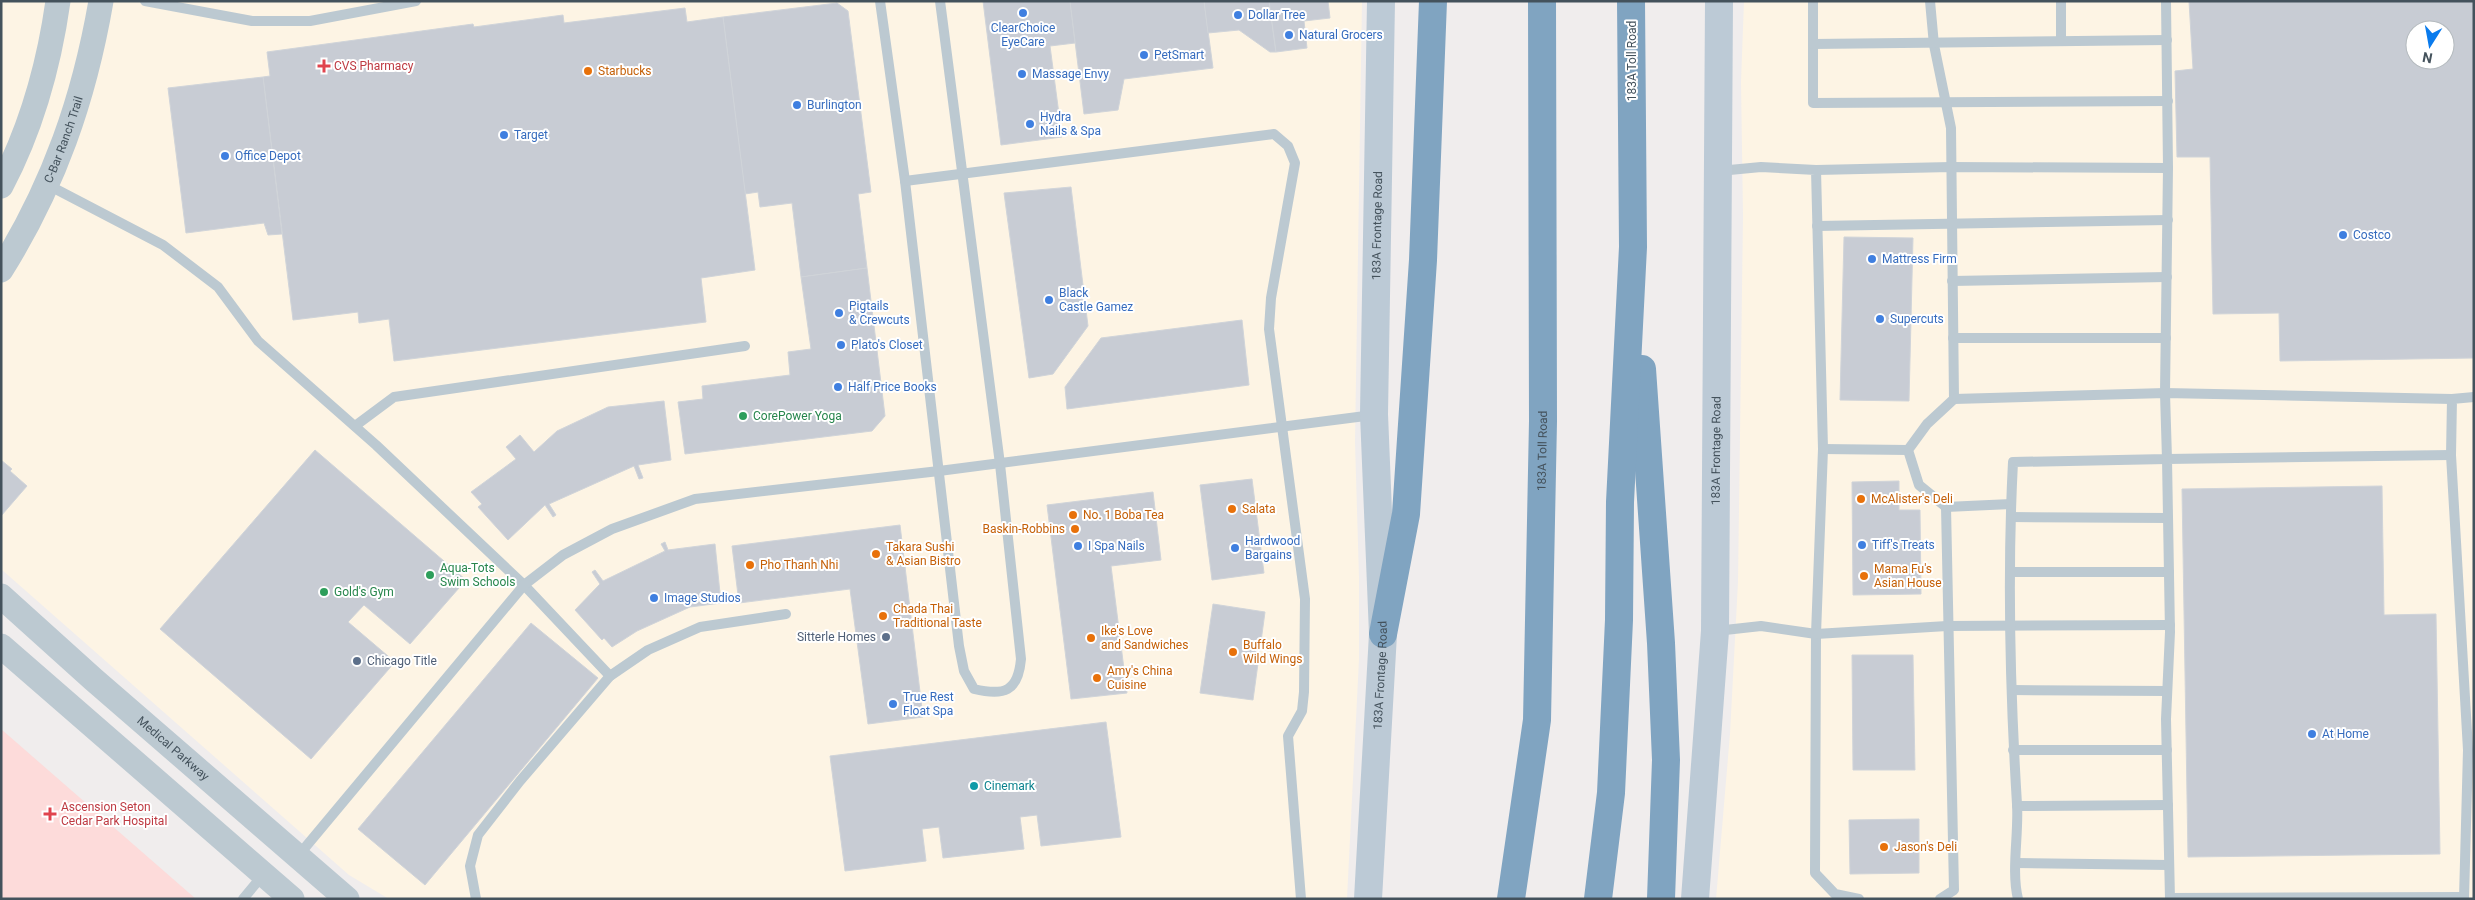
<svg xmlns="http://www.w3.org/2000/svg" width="2475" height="900" font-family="Roboto,sans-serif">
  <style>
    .commercial { fill: #fdf4e4; fill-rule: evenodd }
    .medical { fill: #fddbda }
    .building { fill: #c8ccd4; stroke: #d0d4d9; fill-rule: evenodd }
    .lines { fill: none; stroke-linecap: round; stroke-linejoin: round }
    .service { stroke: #bcc9d1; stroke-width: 10 }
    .tertiary { stroke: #bcc9d1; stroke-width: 25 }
    .secondary { stroke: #bccad6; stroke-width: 28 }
    .motorway { stroke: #80a4c1; stroke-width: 28 }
    .shop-dot { fill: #3f7fe0; stroke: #fff; stroke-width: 2 }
    .health-dot { fill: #e0444e; stroke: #fff; stroke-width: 2 }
    .food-dot { fill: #e8710a; stroke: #fff; stroke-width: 2 }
    .leisure-dot { fill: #2e9e5b; stroke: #fff; stroke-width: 2 }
    .service-dot { fill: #5c6f8a; stroke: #fff; stroke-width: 2 }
    .culture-dot { fill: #0f9aa8; stroke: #fff; stroke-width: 2 }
    .labels { text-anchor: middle; stroke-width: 4; stroke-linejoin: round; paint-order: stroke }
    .shop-label { font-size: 12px; fill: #366cbe; stroke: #fff; text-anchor: start }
    .street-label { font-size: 12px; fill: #44525c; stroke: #fff }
    .health-label { font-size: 12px; fill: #be3a42; stroke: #fff; text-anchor: start }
    .food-label { font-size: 12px; fill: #c56008; stroke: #fff; text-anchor: start }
    .leisure-label { font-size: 12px; fill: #27864d; stroke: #fff; text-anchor: start }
    .service-label { font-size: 12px; fill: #4e5e75; stroke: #fff; text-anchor: end }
    .culture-label { font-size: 12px; fill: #0d838f; stroke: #fff; text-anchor: start }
  </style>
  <rect width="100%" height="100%" fill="#f0eded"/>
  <g class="commercial">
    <path d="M1 1H1362L1355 442 1359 578V659L1347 899H389L349 875 1 569Z"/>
    <path d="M1744 1H2474V899H1716L1730 734 1738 582 1743 216 1741 82ZM2415 30H2445V60H2415Z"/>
  </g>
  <path class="medical" d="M1 729 196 899H1Z"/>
  <g class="building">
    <path d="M983 1H1070L1075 43 1050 46 1062 137 1001 145Z"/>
    <path d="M1070 1H1204L1213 68 1124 79 1118 110 1084 114Z"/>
    <path d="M1204 1H1269L1276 52H1270L1239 30 1208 33Z"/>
    <path d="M1269 1H1328L1330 18 1304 21 1307 48 1276 52Z"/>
    <path d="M2189 1H2474V358L2280 361 2279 313 2213 314 2210 157H2177L2175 71 2193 69ZM2415 30H2445V60H2415Z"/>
    <path d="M837 3 848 11 871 192 858 194 867 268 801 277 792 203 760 207 758 192 745 194 723 17Z"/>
    <path d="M685 8 687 22 723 17 755 270 701 278 706 322 394 361 389 319 359 323 358 312 293 320 263 77 270 76 267 52 473 24 474 27 563 15 564 23Z"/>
    <path d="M263 77 282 234 268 235 264 223 186 233 168 88Z"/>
    <path d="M1071 187 1088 326 1053 374 1029 378 1004 193Z"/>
    <path d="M1844 237 1913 238 1909 401 1840 400Z"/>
    <path d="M867 268 885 416 872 431 685 454 678 402 703 399 702 386 790 375 788 352 811 349 801 277Z"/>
    <path d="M1242 320 1249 385 1067 409 1065 387 1101 338Z"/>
    <path d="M664 401 671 460 638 465 643 478 639 479 634 466 549 504 556 515 553 517 545 505 508 540 478 507 482 504 471 492 516 459 506 447 520 435 534 452 557 431 608 407Z"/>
    <path d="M315 450 466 580 410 644 364 605 348 622 395 662 311 759 160 629Z"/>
    <path d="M1 460 12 469 10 471 27 486 1 516Z"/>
    <path d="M1252 479 1264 573 1212 580 1200 485Z"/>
    <path d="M1899 481V510H1920L1921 594 1853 595 1852 482Z"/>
    <path d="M2382 486 2384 615 2436 614 2440 854 2188 857 2182 489Z"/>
    <path d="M1153 492 1161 560 1111 566 1127 693 1071 699 1047 505Z"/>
    <path d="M900 525 923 717 868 724 850 589 739 603 732 546Z"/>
    <path d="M665 542 668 550 715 544 721 603 690 607 637 631 612 647 604 638 602 640 575 610 600 584 592 572 595 570 603 581 665 551 661 544Z"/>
    <path d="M1213 604 1265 612 1253 700 1200 693Z"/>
    <path d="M531 623 598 678 425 885 358 829Z"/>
    <path d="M1852 655H1913L1915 770H1853Z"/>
    <path d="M1106 722 1121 837 1041 846 1037 815 1020 817 1024 849 943 858 939 827 922 829 926 861 845 871 830 756Z"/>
    <path d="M1919 819V873L1850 874 1849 820Z"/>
  </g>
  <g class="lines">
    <g class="service">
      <path d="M145 1 252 21H310L416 1"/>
      <path d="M880 1 905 181 959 646 964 671 974 689C1004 696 1018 692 1021 659L1000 464 940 1"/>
      <path d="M1813 1V103L2168 101"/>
      <path d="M1930 1 1934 45 1951 128 1954 399 1927 424 1908 450 1919 485 1946 507 1954 890 1940 899"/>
      <path d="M2061 1V41"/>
      <path d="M1813 44 2167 40"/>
      <path d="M1816 170 1951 167 2168 168"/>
      <path d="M1719 171 1761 167 1816 170 1823 449 1816 634 1815 873 1835 894 1859 899"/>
      <path d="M905 181 1274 134 1288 146 1295 163 1271 298 1269 329 1305 599 1304 692 1302 711 1288 736 1301 899"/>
      <path d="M48 185 163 245 218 287 258 341 376 445 524 585 610 676"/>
      <path d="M1817 226 2168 220"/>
      <path d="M1952 281 2167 277"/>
      <path d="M1953 338H2166"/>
      <path d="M1954 399 2165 393 2452 399"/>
      <path d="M355 426 394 397 745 346"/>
      <path d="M1823 449 1908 450"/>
      <path d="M1946 507 2011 504"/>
      <path d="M2011 517 2168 518"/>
      <path d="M2011 572H2169"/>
      <path d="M1716 631 1761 626 1816 634 1947 626 2170 625"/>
      <path d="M2012 690 2167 691"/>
      <path d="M2013 750H2167"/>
      <path d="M2017 806 2168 805"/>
      <path d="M298 856 524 585 563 555 612 529 695 499 939 471 1373 415"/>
      <path d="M2017 863 2169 865"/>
      <path d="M2170 898 2464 897"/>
      <path d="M243 899 263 875"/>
      <path d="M476 899 470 866 478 835 520 781 610 676 648 650 700 627 786 614"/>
      <path d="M2018 899C2011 870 2019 834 2017 804 2010 690 2007 576 2013 462L2167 459 2165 393 2168 168 2166 1"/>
      <path d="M2170 899 2166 719 2170 632 2167 459 2451 455"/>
      <path d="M2464 899 2468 750 2451 455 2452 399 2474 397"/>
    </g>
    <g class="tertiary">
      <path d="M1 186C31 129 49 65 58 1"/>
      <path id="s1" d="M1 270C54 185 84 99 101 1"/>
      <path id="s2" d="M1 596 93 679 347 899"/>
      <path d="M1 646 292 899"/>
    </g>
    <g class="secondary">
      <path id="s3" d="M1368 899 1383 634 1374 414 1381 1"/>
      <path id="s4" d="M1695 899 1715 631 1719 1"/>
    </g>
    <g class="motorway">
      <path d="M1642 369 1661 643 1666 760 1661 899"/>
      <path d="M1383 634 1406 514 1423 260 1433 1"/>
      <path id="s5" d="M1511 899 1537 720 1543 421 1542 1"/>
      <path d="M1598 899 1611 793 1619 620 1620 502 1633 247 1631 1"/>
    </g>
  </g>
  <g class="shop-dot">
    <circle cx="1023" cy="13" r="5"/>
    <circle cx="1238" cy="15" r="5"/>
    <circle cx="1289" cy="35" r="5"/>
    <circle cx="1144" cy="55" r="5"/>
    <circle cx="1022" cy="74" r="5"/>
    <circle cx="797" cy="105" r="5"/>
    <circle cx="1030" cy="124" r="5"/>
    <circle cx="504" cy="135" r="5"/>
    <circle cx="225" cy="156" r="5"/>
    <circle cx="2343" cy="235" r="5"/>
    <circle cx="1872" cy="259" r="5"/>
    <circle cx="1049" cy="300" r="5"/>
    <circle cx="839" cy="313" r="5"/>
    <circle cx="1880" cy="319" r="5"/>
    <circle cx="841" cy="345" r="5"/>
    <circle cx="838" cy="387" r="5"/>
    <circle cx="1862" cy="545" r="5"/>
    <circle cx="1078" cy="546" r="5"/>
    <circle cx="1235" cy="548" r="5"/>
    <circle cx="654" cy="598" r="5"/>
    <circle cx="893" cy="704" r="5"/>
    <circle cx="2312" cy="734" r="5"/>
  </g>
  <g class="health-dot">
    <path d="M321.5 58.5h5v5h5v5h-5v5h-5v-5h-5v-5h5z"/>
    <path d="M47.5 806.5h5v5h5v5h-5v5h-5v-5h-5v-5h5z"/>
  </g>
  <g class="food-dot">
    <circle cx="588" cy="71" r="5"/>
    <circle cx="1861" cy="499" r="5"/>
    <circle cx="1232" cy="509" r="5"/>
    <circle cx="1073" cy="515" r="5"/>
    <circle cx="1075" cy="529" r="5"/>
    <circle cx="876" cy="554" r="5"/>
    <circle cx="750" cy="565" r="5"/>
    <circle cx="1864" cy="576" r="5"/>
    <circle cx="883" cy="616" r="5"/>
    <circle cx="1091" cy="638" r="5"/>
    <circle cx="1233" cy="652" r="5"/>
    <circle cx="1097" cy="678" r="5"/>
    <circle cx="1884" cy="847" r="5"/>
  </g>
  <g class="leisure-dot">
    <circle cx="743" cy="416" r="5"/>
    <circle cx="430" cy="575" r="5"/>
    <circle cx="324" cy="592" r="5"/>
  </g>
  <g class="service-dot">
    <circle cx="886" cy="637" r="5"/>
    <circle cx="357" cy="661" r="5"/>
  </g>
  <circle class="culture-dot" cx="974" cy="786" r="5"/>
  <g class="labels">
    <g class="shop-label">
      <text x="1248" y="19">Dollar Tree</text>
      <text x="1023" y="32" text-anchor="middle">ClearChoice<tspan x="1023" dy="14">EyeCare</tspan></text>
      <text x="1299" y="39">Natural Grocers</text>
      <text x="1154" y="59">PetSmart</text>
      <text x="1032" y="78">Massage Envy</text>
      <text x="807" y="109">Burlington</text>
      <text x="1040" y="121">Hydra<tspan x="1040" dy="14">Nails &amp; Spa</tspan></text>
      <text x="514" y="139">Target</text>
      <text x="235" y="160">Office Depot</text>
      <text x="2353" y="239">Costco</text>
      <text x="1882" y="263">Mattress Firm</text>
      <text x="1059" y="297">Black<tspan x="1059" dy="14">Castle Gamez</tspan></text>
      <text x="849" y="310">Pigtails<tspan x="849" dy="14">&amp; Crewcuts</tspan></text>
      <text x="1890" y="323">Supercuts</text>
      <text x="851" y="349">Plato's Closet</text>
      <text x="848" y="391">Half Price Books</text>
      <text x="1245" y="545">Hardwood<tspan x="1245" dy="14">Bargains</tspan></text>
      <text x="1872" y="549">Tiff's Treats</text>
      <text x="1088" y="550">I Spa Nails</text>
      <text x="664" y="602">Image Studios</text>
      <text x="903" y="701">True Rest<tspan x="903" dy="14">Float Spa</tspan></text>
      <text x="2322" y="738">At Home</text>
    </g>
    <g class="street-label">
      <text transform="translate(1632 61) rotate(-90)" y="4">183A Toll Road</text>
      <text dy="4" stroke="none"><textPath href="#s1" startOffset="145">C-Bar Ranch Trail</textPath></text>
      <text dy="4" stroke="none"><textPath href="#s3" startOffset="674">183A Frontage Road</textPath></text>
      <text dy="4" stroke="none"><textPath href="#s4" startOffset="449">183A Frontage Road</textPath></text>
      <text dy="4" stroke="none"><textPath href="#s5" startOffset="450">183A Toll Road</textPath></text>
      <text dy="4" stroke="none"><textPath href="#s3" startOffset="224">183A Frontage Road</textPath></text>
      <text dy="4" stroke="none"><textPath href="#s2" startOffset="230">Medical Parkway</textPath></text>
    </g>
    <g class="health-label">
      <text x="334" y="70">CVS Pharmacy</text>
      <text x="61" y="811">Ascension Seton<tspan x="61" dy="14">Cedar Park Hospital</tspan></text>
    </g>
    <g class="food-label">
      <text x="598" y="75">Starbucks</text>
      <text x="1871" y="503">McAlister's Deli</text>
      <text x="1242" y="513">Salata</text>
      <text x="1083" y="519">No. 1 Boba Tea</text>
      <text x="1065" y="533" text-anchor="end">Baskin-Robbins</text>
      <text x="886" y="551">Takara Sushi<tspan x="886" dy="14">&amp; Asian Bistro</tspan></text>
      <text x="760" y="569">Pho Thanh Nhi</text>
      <text x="1874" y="573">Mama Fu's<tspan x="1874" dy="14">Asian House</tspan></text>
      <text x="893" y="613">Chada Thai<tspan x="893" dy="14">Traditional Taste</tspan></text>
      <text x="1101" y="635">Ike's Love<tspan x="1101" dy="14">and Sandwiches</tspan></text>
      <text x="1243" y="649">Buffalo<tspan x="1243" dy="14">Wild Wings</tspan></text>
      <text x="1107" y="675">Amy's China<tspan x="1107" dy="14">Cuisine</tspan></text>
      <text x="1894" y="851">Jason's Deli</text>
    </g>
    <g class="leisure-label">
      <text x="753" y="420">CorePower Yoga</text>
      <text x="440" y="572">Aqua-Tots<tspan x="440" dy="14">Swim Schools</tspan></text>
      <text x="334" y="596">Gold's Gym</text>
    </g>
    <g class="service-label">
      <text x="876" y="641">Sitterle Homes</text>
      <text x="367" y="665" text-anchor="start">Chicago Title</text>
    </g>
    <g class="culture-label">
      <text x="984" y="790">Cinemark</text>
    </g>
  </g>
  <rect width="2475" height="900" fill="none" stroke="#44525c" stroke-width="5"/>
  <g transform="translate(2430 45) rotate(191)"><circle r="24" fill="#ffffff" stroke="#b4babe"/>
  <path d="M0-4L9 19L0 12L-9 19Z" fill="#0a7bed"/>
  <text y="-8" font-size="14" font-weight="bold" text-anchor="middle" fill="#44525c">N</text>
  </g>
</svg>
